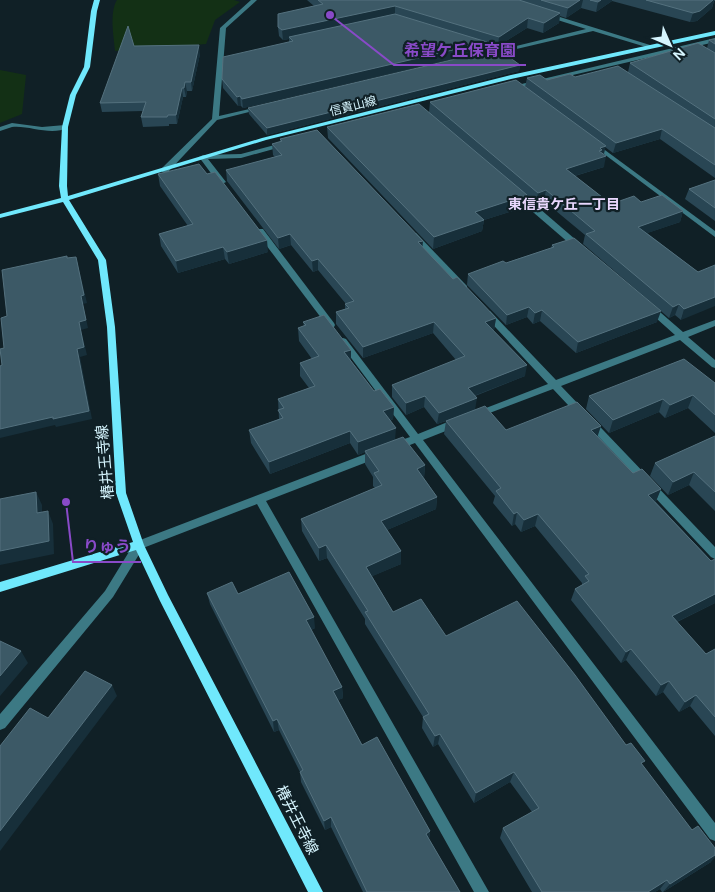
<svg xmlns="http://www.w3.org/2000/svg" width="715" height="892" font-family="'DM Sans','Noto Sans JP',sans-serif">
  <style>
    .green { fill: #133015 }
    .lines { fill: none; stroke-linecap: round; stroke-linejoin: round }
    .street { fill: #3c7984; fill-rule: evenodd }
    .secondary { fill: #70e8fc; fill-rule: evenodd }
    .wall { fill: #294654 }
    .shaded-wall { fill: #172f3a }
    .building { fill: #3c5966; stroke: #54717e }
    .labels { text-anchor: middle; stroke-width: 4.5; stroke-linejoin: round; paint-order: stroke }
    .far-street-label { font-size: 12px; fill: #d6f5fe; stroke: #102026 }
    .far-neighbourhood-label { font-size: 14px; font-weight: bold; fill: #ead8fe; stroke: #102026 }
    .street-label { font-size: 15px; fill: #d6f5fe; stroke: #102026 }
    .leader { fill: none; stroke: #894ac8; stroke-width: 2 }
    .callout-dot { fill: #894ac8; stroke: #102026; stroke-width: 2 }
    .callout-label { font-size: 16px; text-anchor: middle; font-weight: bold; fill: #894ac8; stroke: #102026; stroke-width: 4.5; stroke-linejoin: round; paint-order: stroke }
  </style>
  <rect width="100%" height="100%" fill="#102026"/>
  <g class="green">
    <path d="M117 0H234L240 2 215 20 206 44 115 51C114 37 109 13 117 0Z"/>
    <path d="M0 70 26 75 22 114 0 123Z"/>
  </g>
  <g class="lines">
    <g class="street">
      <path d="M251 0H257L226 28 219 116 262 106 265 108 217 120 168 172H162V168L212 119 220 28Z"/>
      <path d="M547 13 650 45 651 46 646 47 593 31 487 56 484 54 586 29 545 16 544 15Z"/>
      <path d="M715 38V42L508 90 505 88Z"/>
      <path d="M12 123 42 127 65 125 68 127C52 137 30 125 12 127 8 128 4 130 0 131V127Z"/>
      <path d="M286 142 288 143V145L241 158 208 159 226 182 222 184H219L199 157 203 155 241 154Z"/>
      <path d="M594 142 715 231V237L592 145 591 144Z"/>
      <path d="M512 190H518L583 246V250H577L512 194Z"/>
      <path d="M257 229H263L334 323 335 325 334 327H328L257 233Z"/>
      <path d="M410 233H416L467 286V290H461L410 237Z"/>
      <path d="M650 305 653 306 683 332 715 320V326L688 337 715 360V368L712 367 680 340 561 386 715 547V559L711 557 553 389 479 417H473L471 415 473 413 548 384 484 315 483 313 484 311H490L556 380 675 335 647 310 646 308Z"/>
      <path d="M343 338 346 339 418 434 455 419H461L463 422 461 425 423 440 715 823V841L710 839 415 443 397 450 393 449 392 446 393 443 410 437 340 343 339 341 340 339Z"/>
      <path d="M376 450 380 451 381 454 380 457 266 501 489 892H474L257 504 143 548 113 597 5 728 0 730V714L105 591 135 542Z"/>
    </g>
    <path class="secondary" d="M94 0H100L97 11 90 67 76 95 68 127 67 186 68 196 262 138 511 75 715 31V35L511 79 266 140 69 200 106 260 115 327 126 493 144 545 168 595 323 892H308L160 601 136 550 0 592V582L133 542 116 493 107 327 98 260 63 202 0 218V214L61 198 59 186 62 127 70 95 84 67 91 11Z"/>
  </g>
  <g class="wall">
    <path d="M307 0H715V1H714L712 8 697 21 690 22 612 1 596 12 581 8 566 18 560 16 559 23 543 33 527 28 498 46 487 43 486 51 243 108 241 106H238L223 88 222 79 289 42V39L283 40 279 36 278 27 314 6Z"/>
    <path d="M715 39V178L660 139 613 153 605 147 604 155V167L575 176 611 204 641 202 683 211 680 222 647 233 698 272 681 320 675 315 669 318 583 244 585 235 544 201 536 204 527 196 525 207 484 220 482 231 433 249 328 138 327 127 429 112 430 102 525 87 527 78 547 80 628 72 630 63 707 48 709 40Z"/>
    <path d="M134 46 200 54 192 91H187L186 97H183L177 124H169V126L143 127 141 117 143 111 102 112 100 103Z"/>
    <path d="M520 65 519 71 267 135 249 114 248 108Z"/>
    <path d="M280 139 422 247 453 279 496 318 494 330H493L525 376 475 396V410L506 430 598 436 633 473 661 489 656 501H655L711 561 715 559V603L677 622 706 654 715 649V736L690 706 679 712 663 692 656 696 626 660 621 663 571 600 575 589 582 585V583L535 526 521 532 515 524 512 526 493 503 495 496 444 434 446 421 437 424 424 407 406 415 392 397V385L456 360 433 333 363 358 336 324V312L345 309V304H346L318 270 313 272 291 245 279 249 227 181 226 170 275 157 273 155 272 144 280 142Z"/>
    <path d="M158 174 268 252 229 264 225 259 178 273 161 246 159 234 188 226 160 186Z"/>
    <path d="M715 180V221L685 199 689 189Z"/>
    <path d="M552 245 657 322 576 353 540 321 533 324 527 317 506 325 467 285 468 274 506 263 551 248Z"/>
    <path d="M303 322 351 350V361L374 391 394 407 393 419 390 421 395 440 425 465 424 478 437 497 436 509 387 530 401 551V564L372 576 393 612 446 636 626 745 642 765 711 862 663 892H662L660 889 655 892H532L500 838 503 828 532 812 510 782 474 803 438 744 433 747 422 728 423 717 365 624V619L327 558 319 561 302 531 301 519 375 488 373 486V477L365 464V452L358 455 350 443 270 474 251 443 249 430 279 419 278 399 309 388 300 376V363L312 359 299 341 298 328 304 326Z"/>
    <path d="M715 383V433L688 408 665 418 659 412 609 433 586 409 589 396Z"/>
    <path d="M715 436V511L689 485 668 495 650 476 655 463Z"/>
    <path d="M207 593 238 594 315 628 311 630 342 687 343 698 338 700 362 745 430 831 429 839 460 892H363L331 827 325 830 301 782 300 772 279 730 274 732 210 604Z"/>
  </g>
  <g class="shaded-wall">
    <path d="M580 0H583L581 8 566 18 568 8Z"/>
    <path d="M601 0H612V1L596 12 598 2Z"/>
    <path d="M713 0H714L712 8 697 21 690 22 693 13Z"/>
    <path d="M395 6V15L289 37V39L283 40 282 30Z"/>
    <path d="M560 13 559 23 543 33 544 23Z"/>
    <path d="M528 18 527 28 498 46 499 37Z"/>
    <path d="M487 42 486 51 243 108 242 99Z"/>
    <path d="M199 45 200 54 192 91 191 82Z"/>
    <path d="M520 65 519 71 267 135V128Z"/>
    <path d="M185 82 187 91 186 97 184 88Z"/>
    <path d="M182 88 183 97 177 124 176 115Z"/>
    <path d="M240 96 241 106H238L237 97Z"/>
    <path d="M662 129 660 139 613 153 616 143Z"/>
    <path d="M606 146 603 156H606L604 167 564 179 566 169 600 148Z"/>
    <path d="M546 190 544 201 536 204 538 193Z"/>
    <path d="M527 195 525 207 484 220 482 231 433 249 434 237 475 212Z"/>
    <path d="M683 211 680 222 636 237 638 227Z"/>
    <path d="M290 234 291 245 279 249 278 238Z"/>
    <path d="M267 240 268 252 229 264 227 252Z"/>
    <path d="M423 241 422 252 418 242Z"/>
    <path d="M223 247 225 259 178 273 176 261Z"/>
    <path d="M76 257 87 303 83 304 88 328 81 330 87 355 80 357 92 419 56 427 55 425 0 438V429L77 349 81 296Z"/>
    <path d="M318 259V270L313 272 312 261Z"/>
    <path d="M715 297V306L681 320 684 309Z"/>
    <path d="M679 304 675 315 669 318 673 307Z"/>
    <path d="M529 307 527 317 506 325 507 315Z"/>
    <path d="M542 310 540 321 533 324 535 313Z"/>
    <path d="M661 311 657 322 576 353 578 342Z"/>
    <path d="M496 318 494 330 484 334 485 322Z"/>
    <path d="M434 322 433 333 363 358V347Z"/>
    <path d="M351 350V363L344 352Z"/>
    <path d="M527 365 525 376 466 399 468 388Z"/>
    <path d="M693 395 688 408 665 418 670 405Z"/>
    <path d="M425 396 424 407 406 415V403Z"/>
    <path d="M477 398 475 410 437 424 439 413Z"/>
    <path d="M663 399 659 412 609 433 613 420Z"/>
    <path d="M394 407 393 419 383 424V411Z"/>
    <path d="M601 426 597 438 591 430Z"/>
    <path d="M396 428 395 440 358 455V442Z"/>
    <path d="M350 431V443L270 474 269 462Z"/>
    <path d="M425 465 424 478 416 481 417 469Z"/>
    <path d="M694 472 689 485 668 495 673 482Z"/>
    <path d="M661 489 656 501 644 507 648 495Z"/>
    <path d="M36 492 42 505V526L37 513Z"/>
    <path d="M437 497 436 509 380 533 381 521Z"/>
    <path d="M48 511 53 524 54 554 0 565V551Z"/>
    <path d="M517 512 515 524 512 526 514 514Z"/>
    <path d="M538 514 535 526 521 532 524 520Z"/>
    <path d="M326 545 327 558 319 561V548Z"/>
    <path d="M401 551V564L366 579V567Z"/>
    <path d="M715 594V603L666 627 672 616Z"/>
    <path d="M314 617 315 628 307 632 306 620Z"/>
    <path d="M631 649 626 660 621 663 626 652Z"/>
    <path d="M21 651 28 663 0 696V676Z"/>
    <path d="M669 681 663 692 656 696 661 685Z"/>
    <path d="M112 685 117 696 0 851V831Z"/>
    <path d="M342 687 343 698 334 702 333 691Z"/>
    <path d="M696 695 690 706 679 712 685 702Z"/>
    <path d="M277 719 279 730 274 732 273 721Z"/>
    <path d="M440 734 438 744 433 747 435 736Z"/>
    <path d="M514 772 510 782 474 803 476 793Z"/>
    <path d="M331 817V827L325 830 324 821Z"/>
    <path d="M430 831 429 841 426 834Z"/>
    <path d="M715 855V857L711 862 663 892 670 884Z"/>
    <path d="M667 880 660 889 655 892H648Z"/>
  </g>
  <g class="building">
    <path d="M318 0H519L560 13 544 23 528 18 499 37 395 6 282 30 278 27V14L323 4Z"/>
    <path d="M541 0H580L568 8Z"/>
    <path d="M590 0H601L598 2Z"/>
    <path d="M646 0H713L700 11 693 13Z"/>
    <path d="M395 14 487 42 242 99 240 96 237 97 222 79 223 57 293 41 289 37Z"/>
    <path d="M128 26 134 46 199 45 191 82H185L184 88H182L176 115H168L167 117H141L146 102 100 103Z"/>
    <path d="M715 39V44L709 40Z"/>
    <path d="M698 43 715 53V119L630 63Z"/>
    <path d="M498 49 520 65 267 128 248 108Z"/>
    <path d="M618 66 715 128V165L662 129 616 143 527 78 540 75 547 80 570 74 575 77Z"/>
    <path d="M516 80 606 146 600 148 602 150 599 151 606 156 566 169 611 204 634 196 641 202 662 195 683 211 638 227 698 272 715 265V297L684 309 679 304 673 307 586 234 595 231 546 190 538 193 430 102Z"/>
    <path d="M419 104 527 195 475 212 484 220 434 237 327 127Z"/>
    <path d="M317 130 423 241 418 242 453 279 457 277 496 318 485 322 527 365 468 388 477 398 439 413 425 396 406 403 392 385 465 356 434 322 363 347 336 312 349 308 345 304 354 301 318 259 312 261 290 234 278 238 226 170 282 155 272 144 282 141 280 139Z"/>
    <path d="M199 164 207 174 215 172 267 240 227 252 223 247 176 261 159 234 193 224 158 174Z"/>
    <path d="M715 180V208L689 189Z"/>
    <path d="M574 238 661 311 578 342 542 310 535 313 529 307 507 315 468 274 503 261 506 263 554 247 552 245Z"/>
    <path d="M67 256V258L76 257 84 295 81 296 86 320 79 322 84 347 77 349 89 411 53 419V417L0 429V366L2 365 0 349 4 348 1 318 7 316 2 270Z"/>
    <path d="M324 315 351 350 344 352 374 391 380 389 394 407 383 411 396 428 358 442 350 431 269 462 249 430 283 418 278 410 284 408 278 399 315 386 300 363 319 356 298 328 306 325 303 322Z"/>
    <path d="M684 359 715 383V415L693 395 670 405 663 399 613 420 589 396Z"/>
    <path d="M577 402 601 426 591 430 633 473 642 469 661 489 648 495 711 561 715 559V594L672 616 706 654 715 649V717L696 695 685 702 669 681 661 685 631 649 626 652 575 589 589 581 585 576 589 574 538 514 524 520 517 512 514 514 496 491 501 488 446 421 485 406 506 430Z"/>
    <path d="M715 436V492L694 472 673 482 655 463Z"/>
    <path d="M403 437 425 465 417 469 437 497 381 521 401 551 366 567 393 612 421 599 446 636 517 601 575 675 626 745 631 743 645 761 641 763 692 830 698 826 715 848V855L670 884 667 880 648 892H542L503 828 539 808 514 772 476 793 440 734 435 736 423 717 429 714 365 612 368 611 326 545 319 548 301 519 382 485 374 473 379 471 365 451Z"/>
    <path d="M36 492 37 513 48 511 49 541 0 551V499Z"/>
    <path d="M289 572 314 617 306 620 342 687 333 691 362 745 377 737 430 831 426 834 460 892H367L331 817 324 821 300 772 303 770 277 719 273 721 207 593 232 582 238 594Z"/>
    <path d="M0 641 21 651 0 676Z"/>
    <path d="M85 671 112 685 0 831V746L30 708 48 718Z"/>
  </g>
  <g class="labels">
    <g class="far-street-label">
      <text transform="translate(353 106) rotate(-14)" y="4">信貴山線</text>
    </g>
    <g class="far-neighbourhood-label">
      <text x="564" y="209">東信貴ケ丘一丁目</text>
    </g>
    <g class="street-label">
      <text transform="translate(105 462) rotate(-95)" y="5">椿井王寺線</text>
      <text transform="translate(297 820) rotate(63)" y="5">椿井王寺線</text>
    </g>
  </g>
  <path class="leader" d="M330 15L394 65H526M66 502L73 562H141"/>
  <g class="callout-dot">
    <circle cx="330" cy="15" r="5"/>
    <circle cx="66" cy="502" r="5"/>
  </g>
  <g class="callout-label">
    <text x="460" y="56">希望ケ丘保育園</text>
    <text x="107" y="552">りゅう</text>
  </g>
  <g transform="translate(670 45) rotate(135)" stroke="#102026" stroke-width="4" paint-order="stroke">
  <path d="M0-4L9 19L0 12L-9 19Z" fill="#d6f5fe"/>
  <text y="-8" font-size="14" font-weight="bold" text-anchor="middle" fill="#d6f5fe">N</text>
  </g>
</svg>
